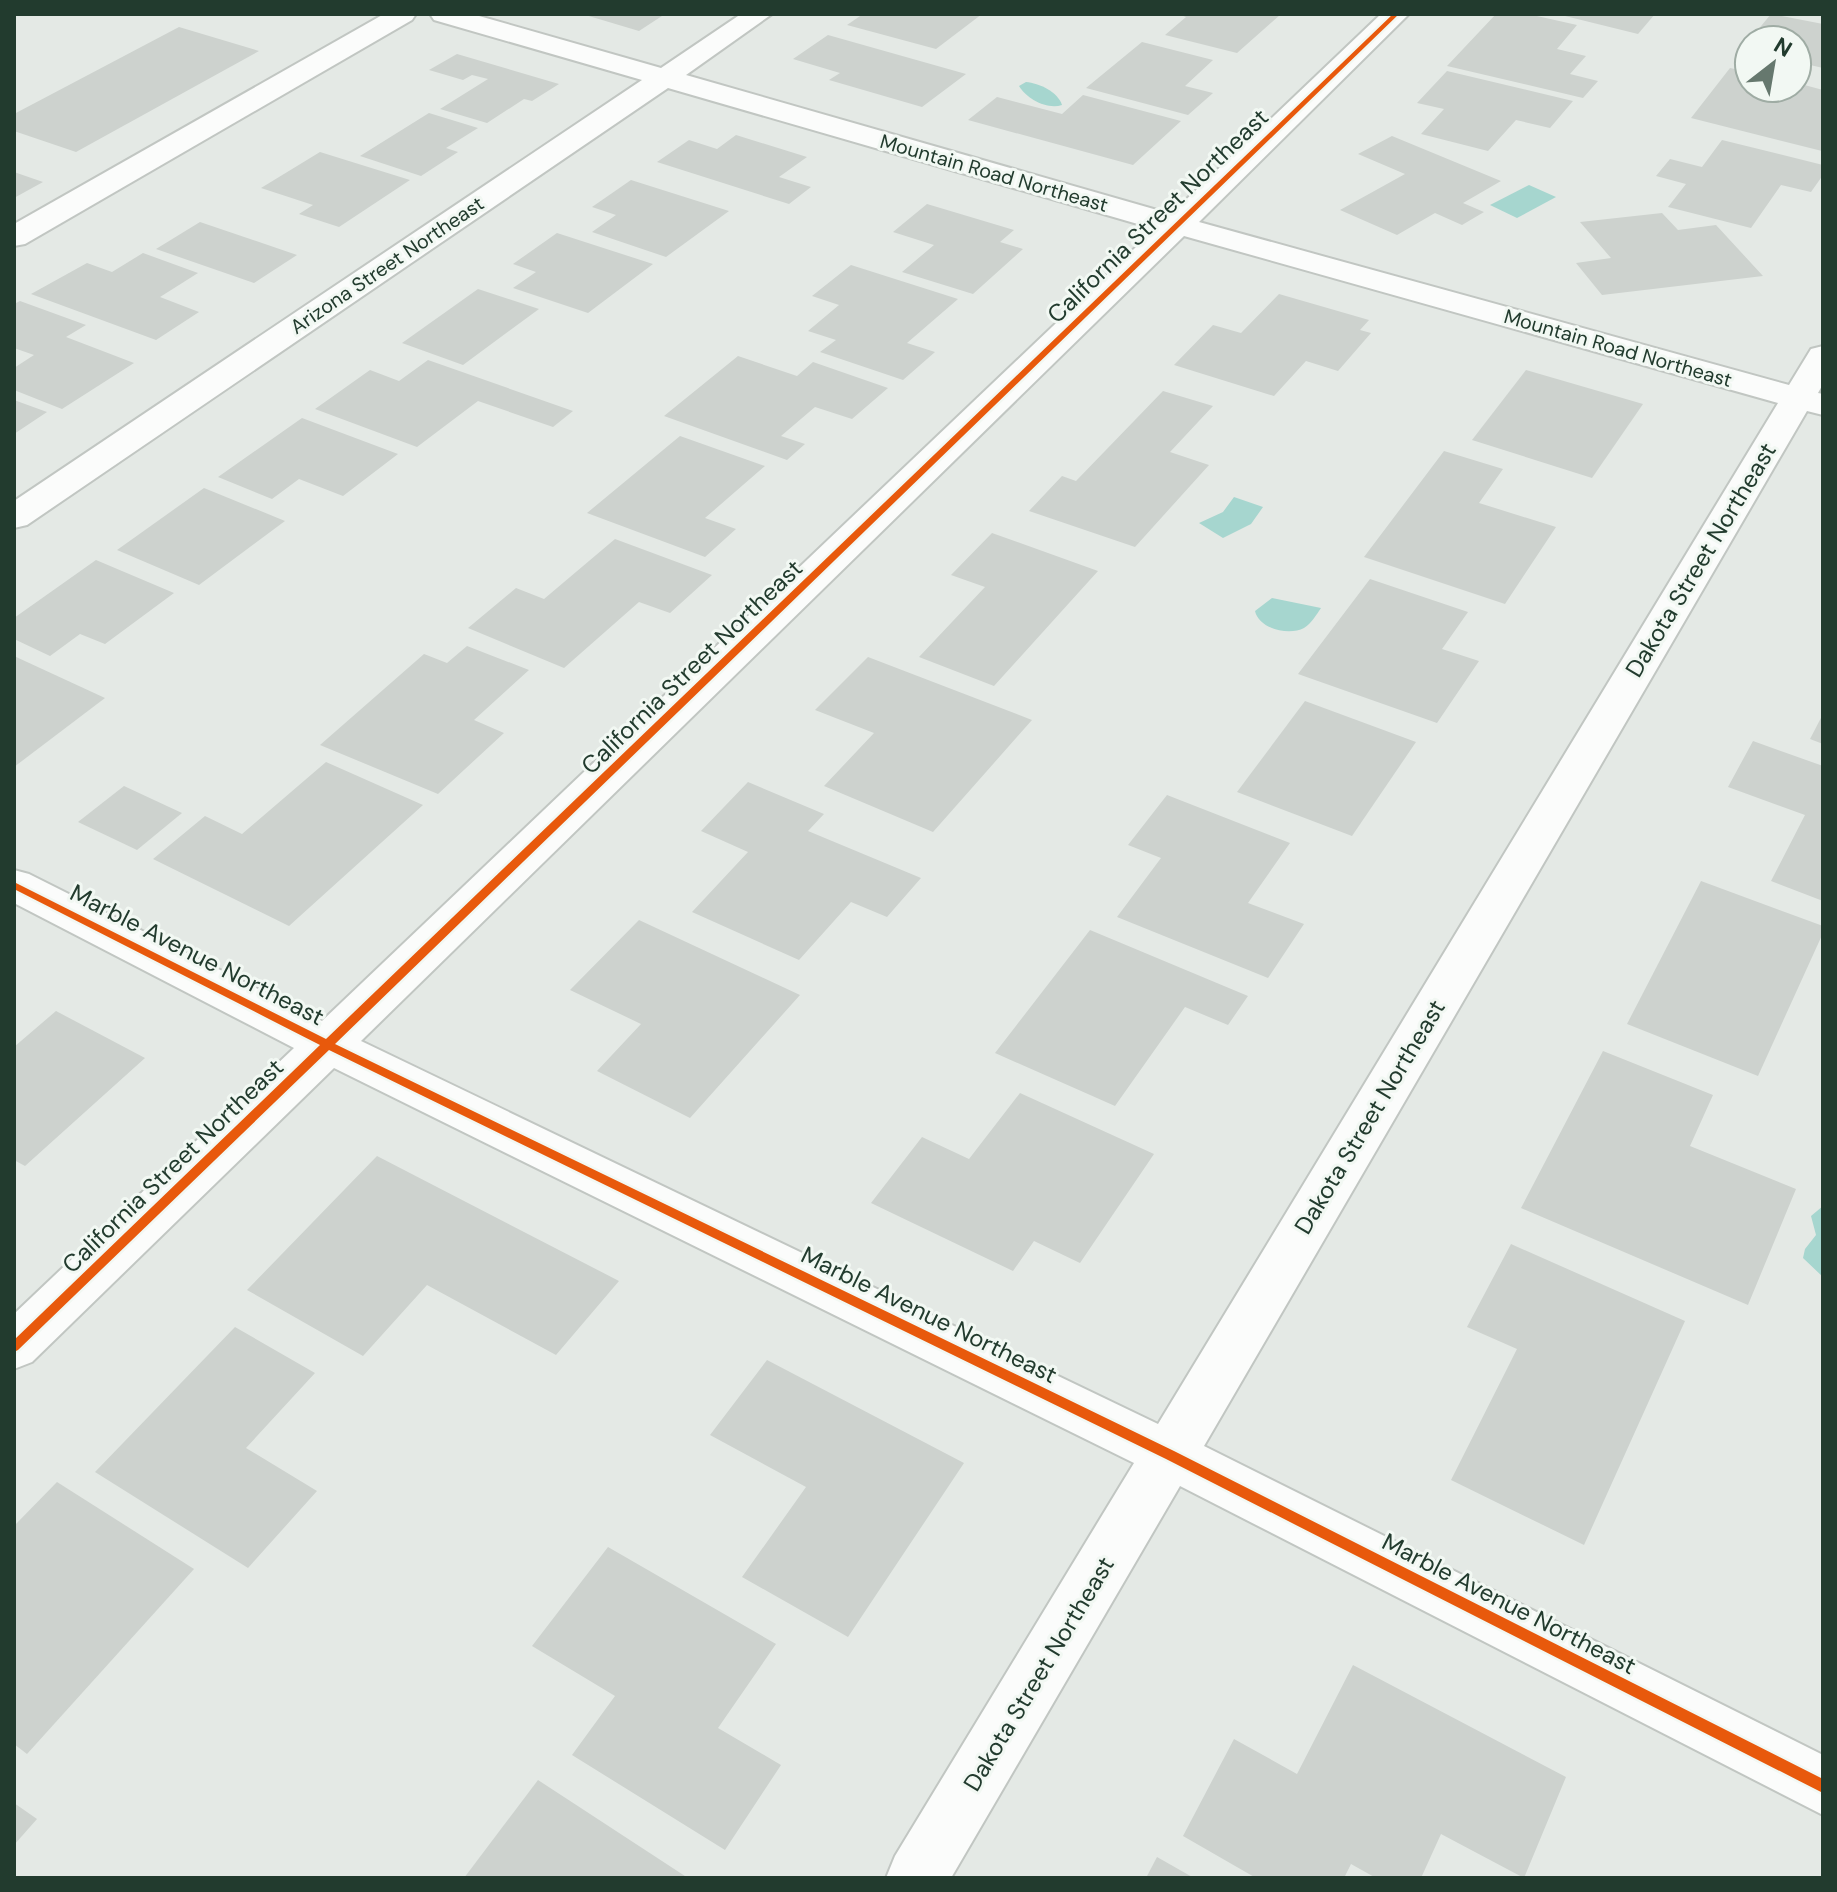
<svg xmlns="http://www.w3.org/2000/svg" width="1837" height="1892" font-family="'DM Sans',sans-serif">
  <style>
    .water { fill: #a6d6cf }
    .building { fill: #cdd2ce }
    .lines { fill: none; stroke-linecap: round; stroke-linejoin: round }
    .minor-casing { stroke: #c1c6c2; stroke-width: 4 }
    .minor { fill: #fbfcfb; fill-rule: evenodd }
    .cycleway-casing { stroke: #f2f8f3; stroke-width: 5 }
    .cycleway { fill: #e8590c; fill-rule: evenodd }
    .labels { text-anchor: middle; stroke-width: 6; stroke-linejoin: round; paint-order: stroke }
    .far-street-label { font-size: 20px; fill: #223b2e; stroke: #f2f8f3 }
    .street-label { font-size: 24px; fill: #223b2e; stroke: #f2f8f3 }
  </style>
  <rect width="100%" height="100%" fill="#e4e9e5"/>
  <g class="water">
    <path d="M1026 82C1039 83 1058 92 1062 105 1047 110 1027 99 1019 86Z"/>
    <path d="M1529 185 1556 197 1517 218 1490 205Z"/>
    <path d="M1234 497 1263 507 1251 524 1223 538 1199 523 1223 512Z"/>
    <path d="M1272 598 1321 608C1316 615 1312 623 1304 628 1289 636 1259 629 1255 611Z"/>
    <path d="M1823 1206V1277L1803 1258 1805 1249 1816 1235 1811 1216Z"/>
  </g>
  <g class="building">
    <path d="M582 14H665L639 31Z"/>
    <path d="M863 14H982L936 49 847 25Z"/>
    <path d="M1178 14H1276L1280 15 1237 53 1165 35 1186 17Z"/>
    <path d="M1496 14H1528L1577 25 1557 49 1586 56 1570 74 1598 81 1583 98 1447 66Z"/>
    <path d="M1557 14H1655L1638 34Z"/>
    <path d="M1771 14 1823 24V68L1797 62V40L1752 37Z"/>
    <path d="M179 27 259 51 76 152 14 131V114Z"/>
    <path d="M828 35 966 74 922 107 829 80 840 73 793 59Z"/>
    <path d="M1142 42 1213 60 1185 86 1213 93 1188 115 1086 88Z"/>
    <path d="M457 54 559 84 532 101 524 99 487 123 440 109 488 79 472 75 463 80 429 70Z"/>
    <path d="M1730 68 1749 72V88H1797V83L1823 90 1822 151 1691 118Z"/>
    <path d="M1447 71 1573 101 1550 128 1516 120 1488 151 1421 134 1444 109 1417 103Z"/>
    <path d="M1083 95 1181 121 1133 165 968 120 997 97 1062 114Z"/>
    <path d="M429 113 478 128 446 148 458 152 421 176 360 156Z"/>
    <path d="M736 135 807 157 779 177 811 187 789 204 657 162 689 140 717 149Z"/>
    <path d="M1392 136 1501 181 1463 203 1484 212 1462 225 1435 213 1397 235 1340 210 1405 174 1358 154Z"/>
    <path d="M1722 140 1823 165V175L1811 192 1781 185 1751 228 1668 207 1686 184 1656 176 1670 159 1702 167Z"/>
    <path d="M320 152 410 180 339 227 299 214 313 205 261 188Z"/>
    <path d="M14 172 43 182 14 198Z"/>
    <path d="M631 180 729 211 666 257 592 232 616 215 592 207Z"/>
    <path d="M927 204 1014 230 1000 242 1023 249 973 294 902 272 934 245 893 232Z"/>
    <path d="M1662 213 1678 230 1716 225 1763 276 1602 295 1576 263 1611 258 1580 222Z"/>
    <path d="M200 222 297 255 254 283 156 249Z"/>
    <path d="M557 233 653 264 588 313 513 288 536 272 513 264Z"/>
    <path d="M143 253 198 273 160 297 199 312 156 340 31 294 87 263 112 272Z"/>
    <path d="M851 265 958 299 907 343 935 352 903 380 820 352 836 340 808 331 839 305 812 296Z"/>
    <path d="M478 289 539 309 463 365 402 343Z"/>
    <path d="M1279 294 1369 320 1360 330 1371 333 1338 371 1306 361 1274 396 1174 365 1213 325 1241 333Z"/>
    <path d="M20 301 86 325 66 337 134 363 62 409 14 390V368L34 355 14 348V304Z"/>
    <path d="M738 356 797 376 813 362 888 388 852 419 815 407 781 436 805 444 787 460 664 416Z"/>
    <path d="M428 360 573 411 553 427 478 401 417 447 315 409 370 370 399 381Z"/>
    <path d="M1526 370 1643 404 1592 478 1472 440Z"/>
    <path d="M1163 391 1213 406 1170 452 1209 465 1135 547 1029 511 1062 476 1076 481Z"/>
    <path d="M14 400 47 412 14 434Z"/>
    <path d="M302 418 398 454 343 496 299 479 272 499 218 477Z"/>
    <path d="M680 436 765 466 705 518 736 529 705 557 587 513Z"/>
    <path d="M1444 451 1503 469 1479 503 1556 527 1505 604 1364 557Z"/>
    <path d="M204 488 285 521 199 585 117 550Z"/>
    <path d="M992 533 1098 571 994 686 919 657 985 587 951 575Z"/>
    <path d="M615 539 712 575 670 613 639 602 564 668 468 628 516 588 544 599Z"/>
    <path d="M96 560 174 593 105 644 80 634 50 656 14 639V618Z"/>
    <path d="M1370 579 1468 612 1442 649 1479 661 1437 723 1298 674Z"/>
    <path d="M467 646 529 670 474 720 504 733 438 794 320 745 424 654 447 663Z"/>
    <path d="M14 656 105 698 14 767Z"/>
    <path d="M868 657 1032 720 933 832 824 786 874 733 815 710Z"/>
    <path d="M1305 701 1416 742 1352 836 1237 792Z"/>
    <path d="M1823 714V744L1810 739Z"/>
    <path d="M1753 741 1823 766V901L1771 881 1805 815 1728 787Z"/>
    <path d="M326 762 423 805 289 926 153 859 205 816 242 834Z"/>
    <path d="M748 782 824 814 808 831 921 878 887 917 851 902 799 960 692 912 748 852 701 831Z"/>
    <path d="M124 786 182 813 137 850 78 822Z"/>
    <path d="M1167 795 1290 843 1248 903 1304 924 1268 978 1117 917 1161 858 1128 845Z"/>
    <path d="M1701 881 1823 926V933L1758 1076 1627 1024Z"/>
    <path d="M639 920 800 995 690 1118 597 1071 641 1024 570 990Z"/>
    <path d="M1090 930 1248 996 1228 1025 1185 1007 1115 1106 995 1053Z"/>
    <path d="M56 1011 145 1058 25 1166 14 1160V1047Z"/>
    <path d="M1603 1051 1713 1095 1690 1146 1796 1189 1748 1305 1521 1208Z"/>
    <path d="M1020 1093 1154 1154 1080 1263 1034 1241 1013 1271 871 1203 922 1137 969 1159Z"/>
    <path d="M377 1156 619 1281 556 1355 427 1285 363 1356 247 1290Z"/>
    <path d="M1511 1244 1685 1321 1584 1545 1451 1480 1517 1349 1467 1327Z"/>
    <path d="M235 1327 315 1373 246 1448 317 1491 248 1568 95 1472Z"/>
    <path d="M767 1360 964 1463 848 1637 742 1577 806 1487 710 1435Z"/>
    <path d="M57 1482 194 1569 27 1754 14 1744V1526Z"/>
    <path d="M608 1547 776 1644 718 1728 781 1765 725 1850 572 1755 615 1696 532 1646Z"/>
    <path d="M1353 1665 1566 1777 1524 1878 1441 1834 1421 1878H1376L1351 1864 1344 1878H1256L1183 1836 1234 1739 1297 1774Z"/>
    <path d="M538 1780 688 1878H464Z"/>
    <path d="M14 1803 37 1819 14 1845Z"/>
    <path d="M1157 1857 1194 1878H1146Z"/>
  </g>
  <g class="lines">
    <defs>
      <g id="minor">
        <path d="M384 14H416L412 20 25 244 14 246V224Z"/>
        <path d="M430 14H472L661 68 741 14H772L686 75 1171 214 1381 14H1409L1199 222 1789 385 1811 349 1823 346V384L1818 393 1823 394V415L1807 411 1204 1446 1823 1755V1815L1180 1486 951 1878H886L895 1856 1134 1463 334 1068 32 1362 14 1369V1314L294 1048 14 903V870L29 874 322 1021 1155 229 668 88 27 525 14 528V501L642 80 434 20ZM1184 236 1778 403 1158 1424 361 1041Z"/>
      </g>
    </defs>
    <use href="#minor" class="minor-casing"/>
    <use href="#minor" class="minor"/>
    <defs>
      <path id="cycleway" d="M1393 14H1399L335 1044 1174 1451 1823 1779V1793L1166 1459 329 1050 18 1350 14 1352V1340L320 1045 14 889V882L326 1039Z"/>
    </defs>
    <use href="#cycleway" class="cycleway-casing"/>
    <use href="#cycleway" class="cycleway"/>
  </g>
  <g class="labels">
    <g class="far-street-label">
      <text transform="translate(994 173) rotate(16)" y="7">Mountain Road Northeast</text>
      <text transform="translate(387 265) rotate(-34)" y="7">Arizona Street Northeast</text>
      <text transform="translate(1618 348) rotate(16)" y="7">Mountain Road Northeast</text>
    </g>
    <g class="street-label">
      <text transform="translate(1158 216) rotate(-44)" y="8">California Street Northeast</text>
      <text transform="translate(1701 560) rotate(-59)" y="8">Dakota Street Northeast</text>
      <text transform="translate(692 667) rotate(-44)" y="8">California Street Northeast</text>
      <text transform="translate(197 955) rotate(27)" y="8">Marble Avenue Northeast</text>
      <text transform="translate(1370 1117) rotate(-59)" y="8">Dakota Street Northeast</text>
      <text transform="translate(173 1166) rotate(-44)" y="8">California Street Northeast</text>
      <text transform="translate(929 1315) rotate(26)" y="8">Marble Avenue Northeast</text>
      <text transform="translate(1509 1604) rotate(27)" y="8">Marble Avenue Northeast</text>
      <text transform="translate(1039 1674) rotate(-59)" y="8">Dakota Street Northeast</text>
    </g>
  </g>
  <rect width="1837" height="1892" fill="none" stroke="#223b2e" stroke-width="32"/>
  <g transform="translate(1773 64) rotate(31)"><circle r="38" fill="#f2f8f3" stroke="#9faca4" stroke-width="2"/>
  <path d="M0-6L14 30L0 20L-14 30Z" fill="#66786e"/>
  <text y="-12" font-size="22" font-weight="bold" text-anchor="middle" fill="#223b2e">N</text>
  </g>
</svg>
